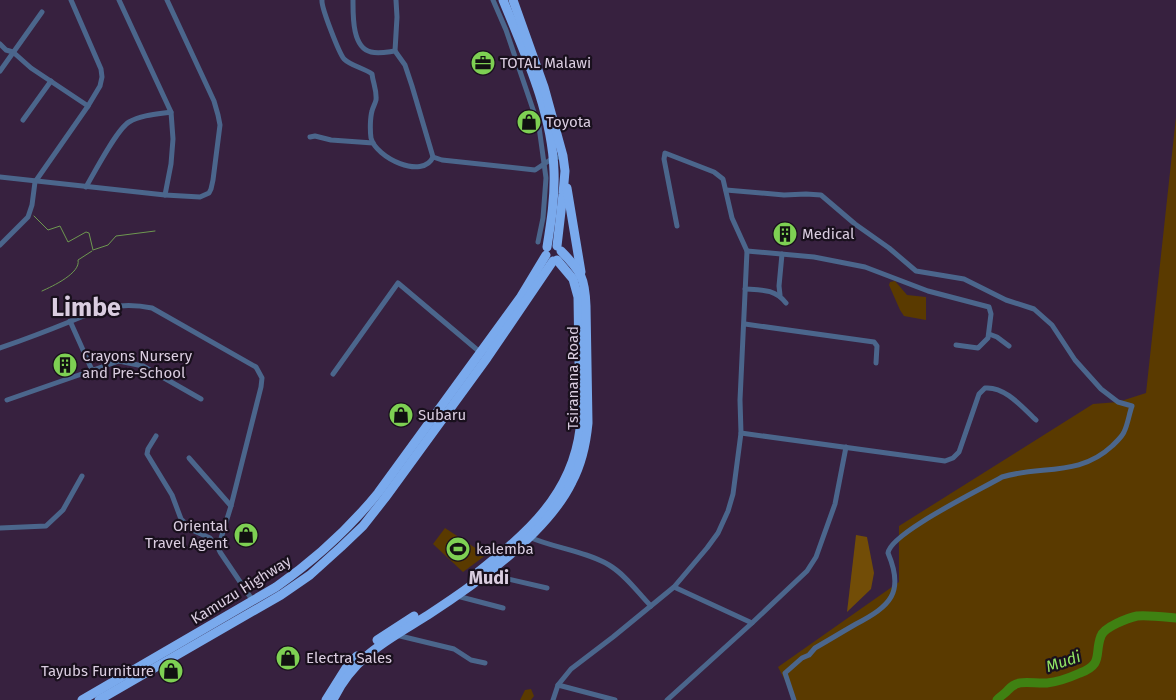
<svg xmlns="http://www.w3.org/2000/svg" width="1176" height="700" font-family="'Fira Sans',sans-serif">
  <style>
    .green { fill: #5a3a00 }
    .forest { fill: #724d07 }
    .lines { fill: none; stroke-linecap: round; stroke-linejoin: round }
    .stream { stroke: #6e9850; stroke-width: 1 }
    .river { stroke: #3f8112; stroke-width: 9 }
    .minor { stroke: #4b668c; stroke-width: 5 }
    .trunk { stroke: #7aaaed; stroke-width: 9 }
    .labels { text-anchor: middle; stroke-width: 4.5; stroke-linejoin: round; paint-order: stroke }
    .poi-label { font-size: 15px; fill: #dacde0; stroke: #19101d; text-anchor: start }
    .street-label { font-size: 15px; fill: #dacde0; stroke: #19101d }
    .water-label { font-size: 16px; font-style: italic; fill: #91e666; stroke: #19101d }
    .quarter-label { font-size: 18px; font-weight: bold; fill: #dacde0; stroke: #19101d }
    .town-label { font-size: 25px; font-weight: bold; fill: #dacde0; stroke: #19101d }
  </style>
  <rect width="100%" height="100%" fill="#37213f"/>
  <g class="green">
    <path d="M1176 117V700H795L778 667 899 582V526L1093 404 1118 402 1146 393Z"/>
    <path d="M895 281 907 295 926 297V320L904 316 900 310 889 285 890 282Z"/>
    <path d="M445 528 486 555 463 572 433 544Z"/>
    <path d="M531 689 534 696 531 700H520L525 690Z"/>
  </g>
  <path class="forest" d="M856 535 867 537 874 573 871 589 847 612Z"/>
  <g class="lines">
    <g class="stream">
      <path d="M34 216 48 230 60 226 68 242 86 232 89 233 93 250 108 245 116 236 155 231"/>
      <path d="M42 291C53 286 81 273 78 260L92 251"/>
    </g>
    <path class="river" d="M997 700C1000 696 1005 694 1008 690 1018 678 1032 684 1047 683 1057 682 1071 677 1080 673 1104 664 1094 654 1101 636 1104 627 1128 618 1137 616 1148 615 1165 617 1176 618"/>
    <g class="minor">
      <path d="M119 0 171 112 173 139 171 164 165 195"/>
      <path d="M322 0C321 7 339 53 344 59 351 66 364 68 372 74 373 83 377 90 376 100 375 104 373 107 372 111 370 118 370 131 371 138 376 158 423 180 433 157"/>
      <path d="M353 0C353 15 352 48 371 52 379 54 387 52 395 51L405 65 412 86 433 157 442 160 535 170 553 158 563 156"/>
      <path d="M493 0 506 30 539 127 546 178 543 218 538 242"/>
      <path d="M0 44 6 50 13 52 31 68 88 106"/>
      <path d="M395 51 397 17 396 0"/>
      <path d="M0 71 42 12"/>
      <path d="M23 120 51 81"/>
      <path d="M310 137 315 136 331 140 373 143"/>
      <path d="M0 177 165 195 200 197 209 193 211 189 213 180 220 125 218 115 214 101 167 0"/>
      <path d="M86 187C94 173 117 129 129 122 141 115 157 114 171 112"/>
      <path d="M726 190 784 195 806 194 821 195 855 224 889 248 916 271 964 279 1006 300 1034 309 1052 325 1075 360 1101 389 1118 402 1132 406C1129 414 1128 424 1124 432 1122 437 1116 442 1112 446 1079 477 1041 465 1002 477 982 489 890 533 888 553 905 593 890 606 856 624 842 632 829 640 815 648L809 655 802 658 785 673 794 700"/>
      <path d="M0 245 28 217 32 205 35 182 88 106 100 86 102 77 101 69 71 0"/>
      <path d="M747 251 814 257 865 267 928 291 989 307 991 314 988 338 978 348 956 345"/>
      <path d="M745 289C762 290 775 289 786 303"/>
      <path d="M780 295 779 286 782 254"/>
      <path d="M70 321 92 370"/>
      <path d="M745 324 874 342 877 346 876 363"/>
      <path d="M989 334 997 337 1009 346"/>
      <path d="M0 348C23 340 47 331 69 322 100 309 118 301 152 308L256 367 262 378 261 387 231 506 218 548 220 552 253 601"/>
      <path d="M333 374 398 283 481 353"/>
      <path d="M7 400 119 361 143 366 201 399"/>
      <path d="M741 433 945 461 953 458 959 452 979 394 985 388C1005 386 1023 408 1036 420"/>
      <path d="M156 436 148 449 147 454 172 495 181 519 192 530 210 538 218 548"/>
      <path d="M189 458 231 506"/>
      <path d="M0 528 46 526 63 510 82 476"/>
      <path d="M529 537C554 548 585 551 609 565 626 575 638 593 651 606"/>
      <path d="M486 574 547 588"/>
      <path d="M457 596 503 608"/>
      <path d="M752 623 807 571 816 557 835 504 846 447"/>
      <path d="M396 635 454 649 471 660 485 663"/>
      <path d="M558 685 615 700"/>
      <path d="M553 700 558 685 571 669 613 637 674 587 707 548 718 533 728 511 733 494 741 433 740 400 747 251 732 218 723 179 714 172 665 153 664 159 677 226"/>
      <path d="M667 700 752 623 674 587"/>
    </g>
    <g class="trunk">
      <path d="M503 0C525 54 552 112 554 171 555 197 551 222 547 247"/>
      <path d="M513 0 544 87 563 156 565 171 563 194 557 246"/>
      <path d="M567 188 581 272"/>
      <path d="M478 572C527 534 572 494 580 429L578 297 573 279 557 260"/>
      <path d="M377 640 414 616"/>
      <path d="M82 700 276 587C316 559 347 531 378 493L520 298 546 255"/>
      <path d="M99 700 281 595 310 575 341 547 363 526 385 498 487 358 553 261"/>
      <path d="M326 700 348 665 357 656"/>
      <path d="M333 700C354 656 388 640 428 615 476 584 547 534 572 482 582 463 586 444 588 423L586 306C585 278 581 271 561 251"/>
    </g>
  </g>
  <defs>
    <symbol id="office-disc" viewBox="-11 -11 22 22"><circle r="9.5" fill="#7ed053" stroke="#19101d"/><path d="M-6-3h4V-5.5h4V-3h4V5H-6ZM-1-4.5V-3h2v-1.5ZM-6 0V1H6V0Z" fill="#111"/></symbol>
    <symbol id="shop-disc" viewBox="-11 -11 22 22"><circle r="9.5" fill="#7ed053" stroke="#19101d"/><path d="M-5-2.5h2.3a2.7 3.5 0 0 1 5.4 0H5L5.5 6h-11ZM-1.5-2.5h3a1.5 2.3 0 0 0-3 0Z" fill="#111"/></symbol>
    <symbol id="building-disc" viewBox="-11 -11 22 22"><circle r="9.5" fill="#7ed053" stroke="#19101d"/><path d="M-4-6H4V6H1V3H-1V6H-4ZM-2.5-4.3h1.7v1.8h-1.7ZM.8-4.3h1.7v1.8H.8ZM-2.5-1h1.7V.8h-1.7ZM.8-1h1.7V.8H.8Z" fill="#111"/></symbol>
    <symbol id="stadium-disc" viewBox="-11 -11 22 22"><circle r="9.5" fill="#7ed053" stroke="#19101d"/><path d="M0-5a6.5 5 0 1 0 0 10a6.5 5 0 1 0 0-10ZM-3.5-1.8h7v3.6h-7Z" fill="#111"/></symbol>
  </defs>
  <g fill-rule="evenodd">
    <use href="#office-disc" x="469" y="49" width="28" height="28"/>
    <use href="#shop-disc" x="515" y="108" width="28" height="28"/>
    <use href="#building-disc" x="771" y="220" width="28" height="28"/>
    <use href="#building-disc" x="51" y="351" width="28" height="28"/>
    <use href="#shop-disc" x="387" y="401" width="28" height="28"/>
    <use href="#shop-disc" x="232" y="521" width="28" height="28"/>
    <use href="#stadium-disc" x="444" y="535" width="28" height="28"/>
    <use href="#shop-disc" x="274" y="644" width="28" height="28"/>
    <use href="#shop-disc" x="157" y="657" width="28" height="28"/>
  </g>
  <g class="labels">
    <g class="poi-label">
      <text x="500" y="68">TOTAL Malawi</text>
      <text x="546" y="127">Toyota</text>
      <text x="802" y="239">Medical</text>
      <text x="82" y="361">Crayons Nursery<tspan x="82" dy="17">and Pre-School</tspan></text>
      <text x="418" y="420">Subaru</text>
      <text x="228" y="531" text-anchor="end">Oriental<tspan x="228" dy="17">Travel Agent</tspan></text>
      <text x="476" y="554">kalemba</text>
      <text x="306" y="663">Electra Sales</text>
      <text x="154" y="676" text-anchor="end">Tayubs Furniture</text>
    </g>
    <g class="street-label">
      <text transform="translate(573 378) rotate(-90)" y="5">Tsiranana Road</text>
      <text transform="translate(241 590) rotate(-32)" y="5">Kamuzu Highway</text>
    </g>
    <g class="water-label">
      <text transform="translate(1063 661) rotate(-18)" y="6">Mudi</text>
    </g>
    <g class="quarter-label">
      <text x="489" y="584">Mudi</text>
    </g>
    <g class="town-label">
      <text x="86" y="316">Limbe</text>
    </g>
  </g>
</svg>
